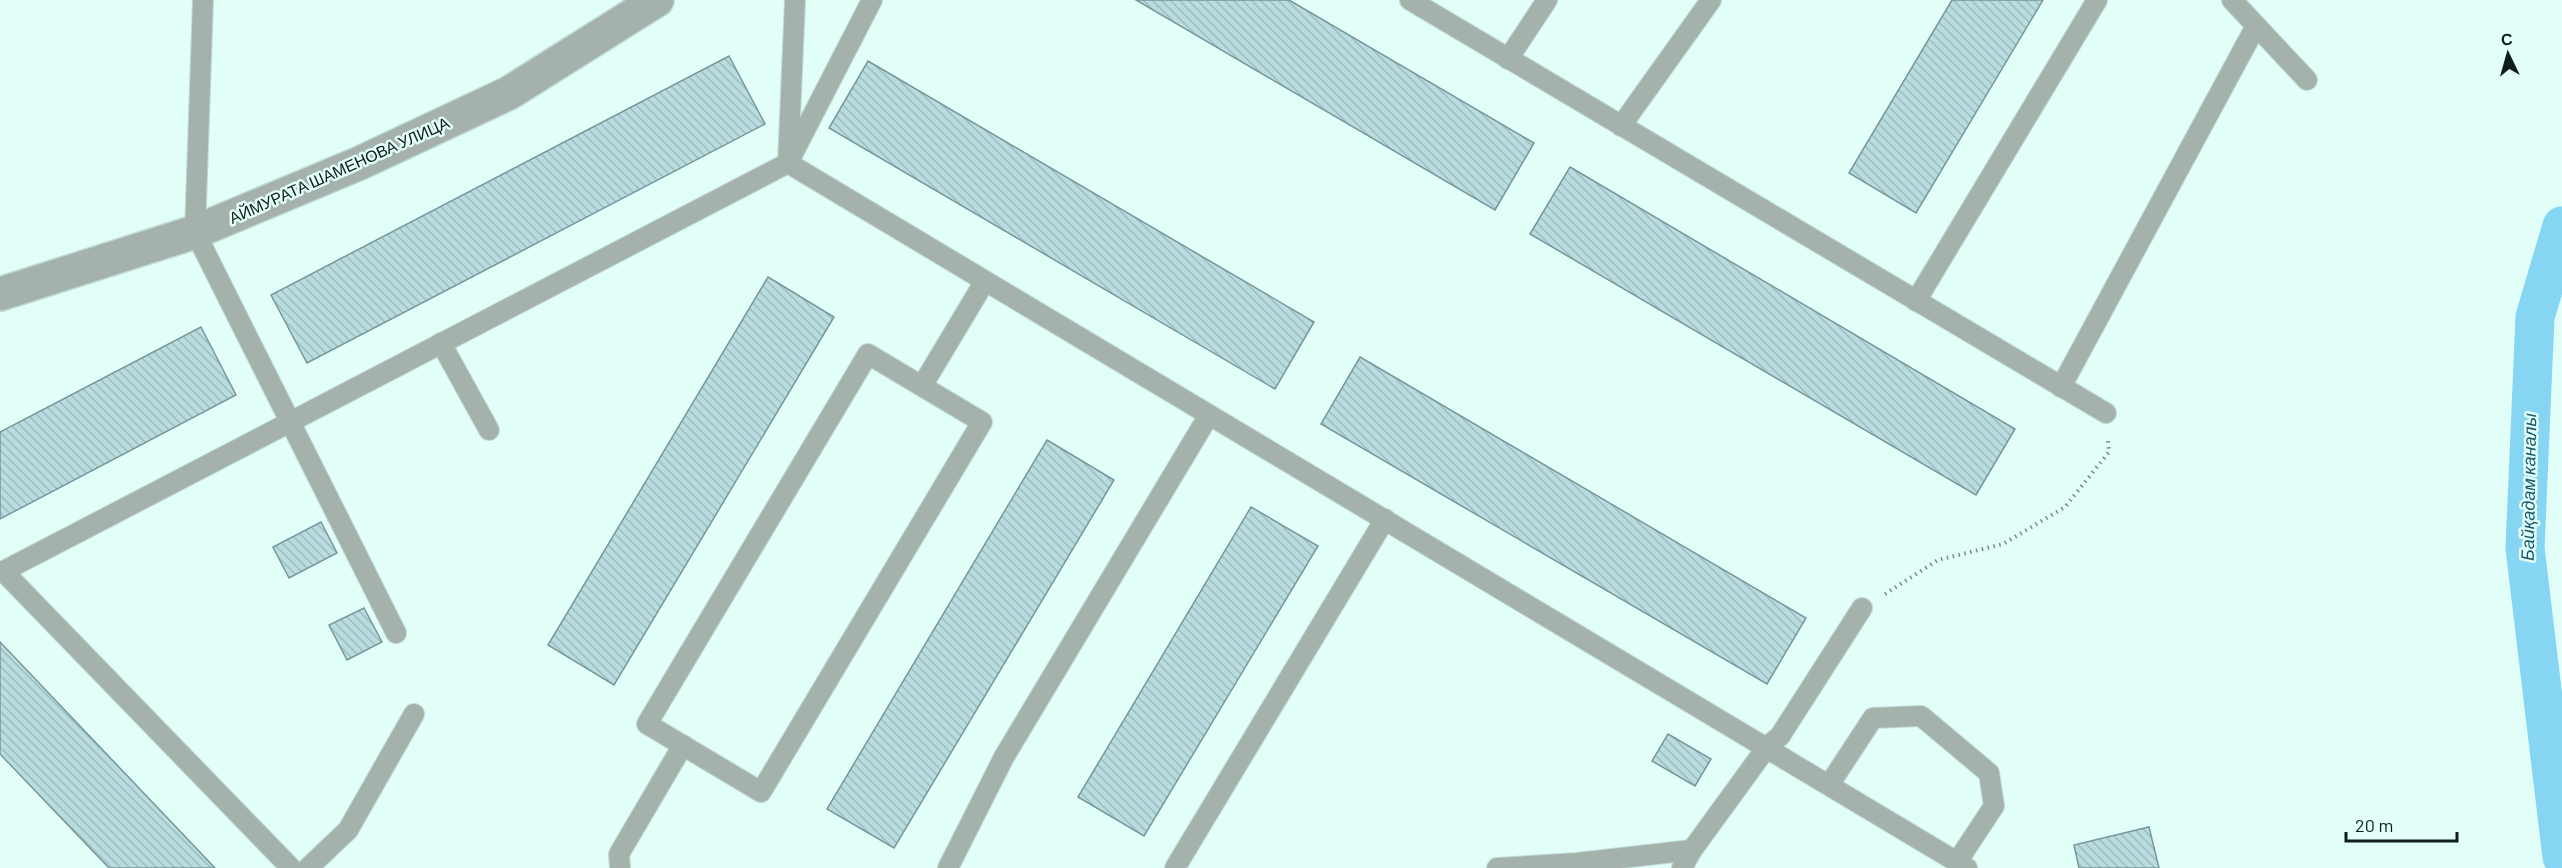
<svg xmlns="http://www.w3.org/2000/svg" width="2562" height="868" font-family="Barlow,sans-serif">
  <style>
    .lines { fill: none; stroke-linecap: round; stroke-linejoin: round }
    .canal { stroke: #85d5f3; stroke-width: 39 }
    .building { fill: url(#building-back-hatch); stroke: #76979b; stroke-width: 1.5 }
    .service-casing { stroke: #bfdad5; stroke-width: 22 }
    .tertiary-casing { stroke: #bfdad5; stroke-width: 36 }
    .path { stroke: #788d8a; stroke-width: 4; stroke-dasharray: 1.5 4.5; stroke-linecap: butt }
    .service { stroke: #a5b2ac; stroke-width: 20 }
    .tertiary { stroke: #a5b2ac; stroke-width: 33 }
    .labels { text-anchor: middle; stroke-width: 5; stroke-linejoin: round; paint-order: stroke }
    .street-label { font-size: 16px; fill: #0f1c1a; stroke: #e1fef9 }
    .water-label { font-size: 18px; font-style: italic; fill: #19596e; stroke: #e1fef9 }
  </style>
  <defs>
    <pattern id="building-back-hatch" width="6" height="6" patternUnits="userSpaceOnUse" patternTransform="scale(1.5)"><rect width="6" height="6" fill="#b9dcdf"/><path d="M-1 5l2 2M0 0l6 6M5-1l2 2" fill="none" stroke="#9ebcbf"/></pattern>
  </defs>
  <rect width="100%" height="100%" fill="#e1fef9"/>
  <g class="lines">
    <path class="canal" d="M2562 226 2535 317 2525 548 2562 857"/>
  </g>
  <g class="building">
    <path d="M1136 0H1289L1534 143 1495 210Z"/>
    <path d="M1952 0H2043L1916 213 1849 173Z"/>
    <path d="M729 56 765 124 307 363 271 295Z"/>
    <path d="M868 61 1314 322 1275 389 829 128Z"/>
    <path d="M1570 167 2015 429 1976 495 1530 234Z"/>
    <path d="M768 277 834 317 614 685 548 645Z"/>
    <path d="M201 327 236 395 0 519V432Z"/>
    <path d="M1360 357 1806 618 1767 684 1321 424Z"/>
    <path d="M1047 440 1114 480 894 848 827 809Z"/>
    <path d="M1251 507 1318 546 1144 836 1078 797Z"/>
    <path d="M321 522 337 553 289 578 273 547Z"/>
    <path d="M364 608 382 642 347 660 329 625Z"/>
    <path d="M0 642 215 868H109L0 754Z"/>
    <path d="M1668 734 1711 759 1695 786 1652 761Z"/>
    <path d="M2149 827 2159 868H2079L2074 845Z"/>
  </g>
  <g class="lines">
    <defs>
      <g id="service">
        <path d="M203 0 195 232 396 633"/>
        <path d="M795 0 788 163 1967 868"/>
        <path d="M1410 0 2106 413"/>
        <path d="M2232 0 2307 80"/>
        <path d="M1508 59 1547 0"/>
        <path d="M1621 126 1711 0"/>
        <path d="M1916 301 2097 0"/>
        <path d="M441 343 489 430"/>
        <path d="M868 354 982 422 761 792 647 724Z"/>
        <path d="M922 386 985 281"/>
        <path d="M2061 387 2256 26"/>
        <path d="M3 571 291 868"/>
        <path d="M0 573 788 163 872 0"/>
        <path d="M1829 785 1873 718 1921 716 1989 773 1994 806 1957 862"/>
        <path d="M308 868 348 830 414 714"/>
        <path d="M620 868 619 854 683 745"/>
        <path d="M948 868 1004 757 1209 415"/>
        <path d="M1175 868 1385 519"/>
        <path d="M1497 868 1577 863 1692 850 1767 747 1780 736 1862 608"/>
        <path d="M1682 868 1692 850"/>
      </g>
      <path id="tertiary" d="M0 294 195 232 360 163 509 93 657 0"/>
    </defs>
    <use href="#service" class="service-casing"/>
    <use href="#tertiary" class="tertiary-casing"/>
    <path class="path" d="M1885 594 1938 560 2003 544 2065 507 2109 452 2108 441"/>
    <use href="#service" class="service"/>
    <use href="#tertiary" class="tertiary"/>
  </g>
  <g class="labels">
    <g class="street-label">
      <text transform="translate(339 170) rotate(-24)" y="6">АЙМУРАТА ШАМЕНОВА УЛИЦА</text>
    </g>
    <g class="water-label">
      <text transform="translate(2529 487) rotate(-89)" y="6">Байқадам каналы</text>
    </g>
  </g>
  <g transform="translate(2508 54) rotate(355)" stroke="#e1fef9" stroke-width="4.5" paint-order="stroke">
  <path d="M0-4.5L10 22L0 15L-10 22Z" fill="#0f1c1a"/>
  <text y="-9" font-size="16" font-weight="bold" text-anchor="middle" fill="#0f1c1a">С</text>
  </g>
  <path d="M2346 832v9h111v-9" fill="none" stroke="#0f1c1a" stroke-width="3"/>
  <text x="2355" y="832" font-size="18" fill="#0f1c1a" stroke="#e1fef9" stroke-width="4.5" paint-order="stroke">20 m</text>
</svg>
